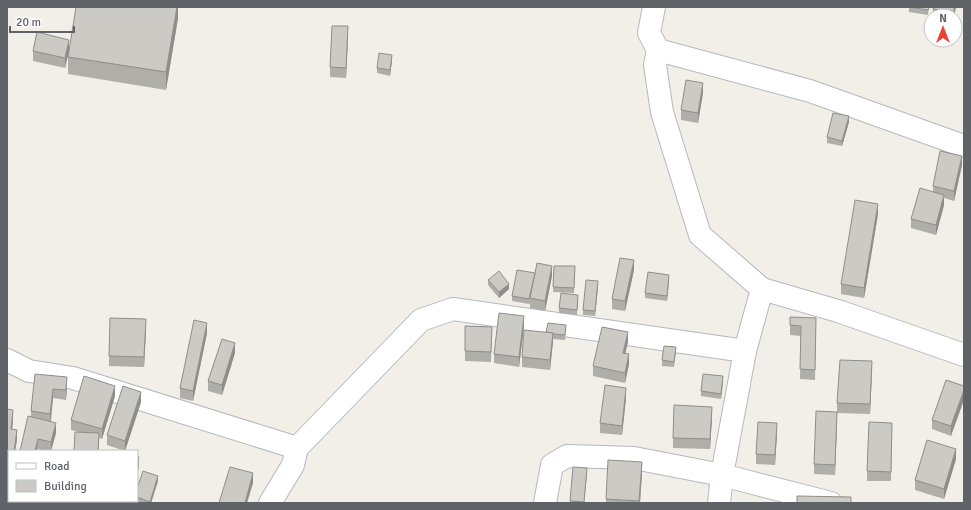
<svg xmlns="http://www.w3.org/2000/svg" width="971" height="510" font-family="Signika,sans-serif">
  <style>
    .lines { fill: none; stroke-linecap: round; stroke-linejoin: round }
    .street-casing { stroke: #b5b8bc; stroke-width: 24 }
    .street { stroke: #fff; stroke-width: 22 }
    .wall { fill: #afaea9 }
    .shaded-wall { fill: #8f8d8a }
    .building { fill: #cccac5; stroke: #8f8d8a }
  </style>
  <rect width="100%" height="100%" fill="#f1efe8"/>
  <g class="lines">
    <defs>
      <g id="street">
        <path d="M654 7 649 33 658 50 655 65 662 112 700 235 762 289 838 311 964 355"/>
        <path d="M658 50 810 91 964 146"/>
        <path d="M745 351 762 289"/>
        <path d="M7 360 29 371 73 378 297 448"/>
        <path d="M7 485 9 486"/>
        <path d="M70 501 76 503"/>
        <path d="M270 503 293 465 297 448 421 320 453 309 745 351 722 475 719 503"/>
        <path d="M545 503 552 465 567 456 634 458 722 475 831 503"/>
      </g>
    </defs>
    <use href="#street" class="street-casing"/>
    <use href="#street" class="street"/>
  </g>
  <g class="wall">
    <path d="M178 7V18L166 90 68 74V56L65 68 33 61V51L69 46Z"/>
    <path d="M909 7H929L928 15 909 12Z"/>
    <path d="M933 7H956L954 16H933Z"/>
    <path d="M348 36 346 78 330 77V67Z"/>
    <path d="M392 60 390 76 377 73V68Z"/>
    <path d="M703 93 698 123 681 120V110Z"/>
    <path d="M849 122 842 146 827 143V137Z"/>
    <path d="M962 165 954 201 944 198V205L936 235 911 228V219L933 192V186Z"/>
    <path d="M878 214 864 298 841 294V284Z"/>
    <path d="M554 266H575L574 293 553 292Z"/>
    <path d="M634 270 625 311 612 309V299Z"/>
    <path d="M552 276 545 311 530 308V303L529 304 512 301V296Z"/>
    <path d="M488 280 509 289 499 298 488 285Z"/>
    <path d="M669 280 667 301 645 298V293Z"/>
    <path d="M598 286 595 316 583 315V310Z"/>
    <path d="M578 300 577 315 559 313V308Z"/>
    <path d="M790 317 816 328 815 380 800 379 801 336 790 335Z"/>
    <path d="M465 326 492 327 491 362 465 361Z"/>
    <path d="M524 326 519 367 494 363V354Z"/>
    <path d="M146 329 144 367 109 366V356Z"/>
    <path d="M566 330 565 340 553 339 550 370 522 367V357L546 332Z"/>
    <path d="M207 333 193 401 180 398V388Z"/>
    <path d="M628 342 625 353 629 364 625 383 593 376V366Z"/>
    <path d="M676 352 674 367 662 366V360Z"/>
    <path d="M235 353 222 395 208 391V381Z"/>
    <path d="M872 371 870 414 837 413 835 475 814 474V464L837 412V403Z"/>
    <path d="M35 374 67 387 66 400 53 398 51 422 56 433 51 451H46L38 449 37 451H20L31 417V411Z"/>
    <path d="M723 381 721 399 701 396V391Z"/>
    <path d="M964 386 951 436 932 429V420Z"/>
    <path d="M115 396 102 439 99 438V451H74L79 432 71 430V420Z"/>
    <path d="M626 398 622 435 600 433V423Z"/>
    <path d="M141 402 125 451 107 445V435Z"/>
    <path d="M7 409 13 420 12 430 17 440 15 451H9V465L7 464Z"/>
    <path d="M712 417 710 449 673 448V438Z"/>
    <path d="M892 423 891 481H867V471Z"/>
    <path d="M777 433 775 465 756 464V454Z"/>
    <path d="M956 459 944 499 915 490V480Z"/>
    <path d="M573 467 587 473 584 503H570Z"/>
    <path d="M642 472 640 503H606V499Z"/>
    <path d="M158 481 151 503H138L134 502V501H137V489Z"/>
  </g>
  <g class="shaded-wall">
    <path d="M177 7H178V18L166 90V72Z"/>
    <path d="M954 7H956L954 16Z"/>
    <path d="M348 26V36L346 78V68Z"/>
    <path d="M69 40V50L65 68V58Z"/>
    <path d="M392 55V60L390 76V70Z"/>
    <path d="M703 83V93L698 123V113Z"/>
    <path d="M849 116V122L842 146V141Z"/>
    <path d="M962 156V165L954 201V191Z"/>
    <path d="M944 195V205L936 235V225Z"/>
    <path d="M878 204V214L864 298V288Z"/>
    <path d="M634 260V270L625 311V301Z"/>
    <path d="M552 266V276L545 311V301Z"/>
    <path d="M669 275V280L667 301V296Z"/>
    <path d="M598 281V286L595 316V311Z"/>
    <path d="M509 284V289L499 298V292Z"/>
    <path d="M524 316V326L519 367V357Z"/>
    <path d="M146 319V329L144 367V357Z"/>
    <path d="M207 323V333L193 401V391Z"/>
    <path d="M628 332V342L623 363V353Z"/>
    <path d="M553 333V342L550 370V360Z"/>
    <path d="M235 343V353L222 395V385Z"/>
    <path d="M629 354V364L625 383V373Z"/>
    <path d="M872 361V371L870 414V404Z"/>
    <path d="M723 376V381L721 399V394Z"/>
    <path d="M67 377V387L66 400V390Z"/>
    <path d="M115 386V396L102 439V429Z"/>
    <path d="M626 388V398L622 435V426Z"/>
    <path d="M53 389V398L50 424V414Z"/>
    <path d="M964 390V400L951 436V426Z"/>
    <path d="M141 392V402L125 451V441Z"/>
    <path d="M712 407V417L710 449V439Z"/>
    <path d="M13 410V420L11 439V429Z"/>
    <path d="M837 412V422L835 475V465Z"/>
    <path d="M56 423V433L51 451V442Z"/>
    <path d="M777 423V433L775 465V455Z"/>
    <path d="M17 430V440L15 451H14Z"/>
    <path d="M38 439 37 451H35Z"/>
    <path d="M956 449V459L944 499V489Z"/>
    <path d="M139 457V467L137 474V465Z"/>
    <path d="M642 462V472L640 503H639Z"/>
    <path d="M587 468V473L584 503Z"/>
    <path d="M253 473V483L247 503H245Z"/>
    <path d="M158 476V481L151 503H150Z"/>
  </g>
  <g class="building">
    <path d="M76 7H177L166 72 68 57Z"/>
    <path d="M909 7H929L928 10Z"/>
    <path d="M933 7H954V12L933 9Z"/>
    <path d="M332 26H348L346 68 330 67Z"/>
    <path d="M37 32 69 40 65 58 33 51Z"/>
    <path d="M379 53 392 55 390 70 377 68Z"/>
    <path d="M686 80 703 83 698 113 681 110Z"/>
    <path d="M833 113 849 116 842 141 827 137Z"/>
    <path d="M940 151 962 156 954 191 933 186Z"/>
    <path d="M920 188 944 195 936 225 911 219Z"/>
    <path d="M855 200 878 204 864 288 841 284Z"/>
    <path d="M620 258 634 260 625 301 612 299Z"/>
    <path d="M537 263 552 266 545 301 530 298Z"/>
    <path d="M554 266H575L574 288 553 287Z"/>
    <path d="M517 270 535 273 529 299 512 296Z"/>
    <path d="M499 271 509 284 499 292 488 280Z"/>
    <path d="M648 272 669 275 667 296 645 293Z"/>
    <path d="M586 280 598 281 595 311 583 310Z"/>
    <path d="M561 293 578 295 577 310 559 308Z"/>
    <path d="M499 313 524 316 519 357 494 354Z"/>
    <path d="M790 317 816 318 815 370 800 369 801 326 790 325Z"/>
    <path d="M110 318 146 319 144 357 109 356Z"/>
    <path d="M194 320 207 323 193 391 180 388Z"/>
    <path d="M548 323 566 325 565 335 553 334V333L546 332Z"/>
    <path d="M465 326 492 327 491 352 465 351Z"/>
    <path d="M602 327 628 332 623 353 629 354 625 373 593 366Z"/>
    <path d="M524 330 553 333 550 360 522 357Z"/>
    <path d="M222 339 235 343 222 385 208 381Z"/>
    <path d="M664 346 676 347 674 362 662 360Z"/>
    <path d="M840 360 872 361 870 404 837 403Z"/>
    <path d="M35 374 67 377 66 390 53 389 50 414 31 411Z"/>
    <path d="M703 374 723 376 721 394 701 391Z"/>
    <path d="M84 376 115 386 102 429 71 420Z"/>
    <path d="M946 380 964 386V390L951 426 932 420Z"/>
    <path d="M605 385 626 388 622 426 600 423Z"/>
    <path d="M123 386 141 392 125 441 107 435Z"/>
    <path d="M674 405 712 407 710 439 673 438Z"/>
    <path d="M7 409 13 410 11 429 17 430 14 451H9V455H7Z"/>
    <path d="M816 411 837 412 835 465 814 464Z"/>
    <path d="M28 416 56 423 51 442 38 439 35 451H20Z"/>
    <path d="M758 422 777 423 775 455 756 454Z"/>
    <path d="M869 422 892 423 891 472 867 471Z"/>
    <path d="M75 432 99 433 98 451H74Z"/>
    <path d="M927 440 956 449 944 489 915 480Z"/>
    <path d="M137 456 139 457 137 465Z"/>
    <path d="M608 460 642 462 639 501 606 499Z"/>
    <path d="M230 467 253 473 245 503H219Z"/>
    <path d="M573 467 587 468 584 502 570 501Z"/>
    <path d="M143 471 158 476 150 502 137 497V489Z"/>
    <path d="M797 496 851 497V503H797Z"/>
  </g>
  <rect width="971" height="510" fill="none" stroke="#5f6368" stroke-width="16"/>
  <rect x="8" y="450" width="130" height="52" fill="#ffffff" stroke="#bfc1c3"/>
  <rect x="16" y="463" width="20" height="6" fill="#ffffff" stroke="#bfc1c3"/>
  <text x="44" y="470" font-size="12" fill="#5f6368">Road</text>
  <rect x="16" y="480" width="20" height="12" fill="#cccac5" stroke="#bfc1c3"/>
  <text x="44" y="490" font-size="12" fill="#5f6368">Building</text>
  <g transform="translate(943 28)"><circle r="19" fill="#ffffff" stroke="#bfc1c3"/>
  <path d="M0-3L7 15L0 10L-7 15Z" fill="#ea4335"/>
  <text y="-6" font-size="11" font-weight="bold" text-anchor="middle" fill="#5f6368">N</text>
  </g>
  <path d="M10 26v6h64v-6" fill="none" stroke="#5f6368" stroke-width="2"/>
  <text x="16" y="26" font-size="12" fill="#5f6368" stroke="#ffffff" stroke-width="3" paint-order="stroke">20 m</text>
</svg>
